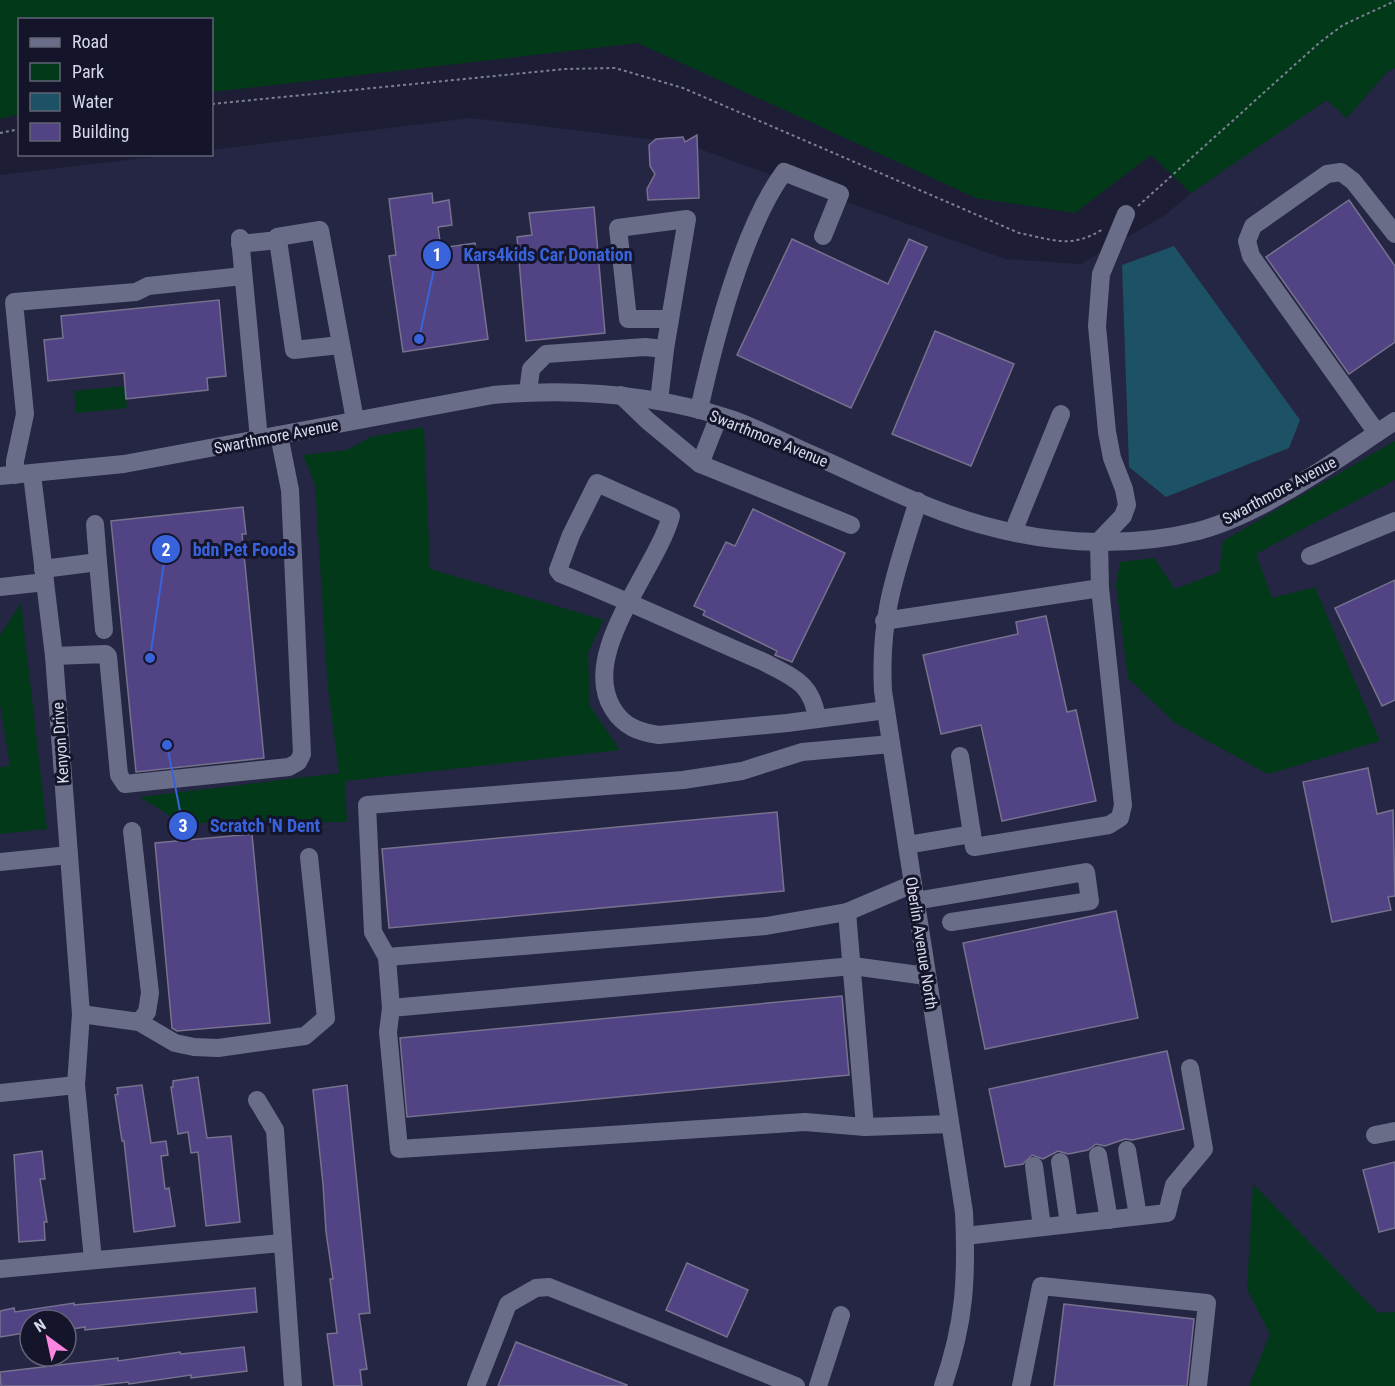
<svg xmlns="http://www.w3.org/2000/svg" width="1395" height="1386" font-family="'Roboto Condensed',sans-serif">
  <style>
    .built { fill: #242643; fill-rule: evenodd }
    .green { fill: #023a19 }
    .water { fill: #1d5165 }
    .building { fill: #524385; stroke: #76728e; stroke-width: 1.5 }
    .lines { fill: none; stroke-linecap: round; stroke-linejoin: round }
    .path { stroke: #7e7f93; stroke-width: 2; stroke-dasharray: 3 3; stroke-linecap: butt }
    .minor { stroke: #6a6d88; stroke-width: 18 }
    .labels { text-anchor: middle; stroke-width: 6; stroke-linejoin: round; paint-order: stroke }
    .street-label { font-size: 16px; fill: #d7d9e9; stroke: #14152b }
    .leader { fill: none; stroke: #3963db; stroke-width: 2 }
    .callout-dot { fill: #3963db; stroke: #14152b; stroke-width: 2 }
    .mark-label { font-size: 18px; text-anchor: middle; font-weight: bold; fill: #fff }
    .callout-label { font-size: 18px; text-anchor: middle; font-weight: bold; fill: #3963db; stroke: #14152b; stroke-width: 6; stroke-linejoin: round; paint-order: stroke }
  </style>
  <rect width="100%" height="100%" fill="#1d1e35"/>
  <path class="built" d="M1395 68V1386H0V175L170 155 212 154V150L471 118 683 143 1005 259 1081 264 1165 215 1226 164 1328 100 1347 118 1387 72ZM30 1320H66V1356H30Z"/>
  <g class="green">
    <path d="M0 0H1395V68L1387 72 1347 118 1327 100 1191 193 1151 155 1075 213 976 198 638 43 212 92V20H20L19 114 0 119Z"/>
    <path d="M125 386 127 408 76 413 74 391Z"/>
    <path d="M424 427 430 569 604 620 588 652 590 706 620 750 345 781 347 822 181 823 140 797 339 773 327 679 315 485 303 455 347 450 371 437Z"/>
    <path d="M1395 441V480L1256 554 1272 598 1315 587 1380 741 1268 774 1175 723 1128 678 1116 585 1120 562 1154 558 1175 589 1219 572 1223 541Z"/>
    <path d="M21 603 47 829 0 834V767L10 766 0 704V635Z"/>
    <path d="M1253 1184 1378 1313 1395 1312V1386H1249L1270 1334 1247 1289Z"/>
  </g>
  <path class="water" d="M1174 246 1300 420 1289 448 1166 497 1129 467 1122 265Z"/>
  <g class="building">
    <path d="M697 135 699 198 648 200 647 189 655 174 650 166 649 145 656 139 683 137 685 142Z"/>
    <path d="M432 193 433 203 449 200 452 225 438 227 441 248 475 243 488 339 403 352 389 256 396 255 389 199Z"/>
    <path d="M1349 200 1395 266V342L1349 374 1266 257Z"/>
    <path d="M594 207 605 333 526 341 517 237 532 235 529 213Z"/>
    <path d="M792 239 888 284 909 239 927 247 851 408 737 355Z"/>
    <path d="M219 300 226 376 207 378 208 390 126 399 124 373 48 381 44 340 63 338 61 316Z"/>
    <path d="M935 331 1014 364 971 466 892 434Z"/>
    <path d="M243 507 246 534H242L264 758 136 772 111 521Z"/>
    <path d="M753 509 845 553 792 662 775 655 777 651 703 615 705 611 694 606 726 542 735 546Z"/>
    <path d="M1395 580V700L1382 706 1335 608Z"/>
    <path d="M1046 616 1067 712 1076 710 1096 801 1002 821 981 725 941 734 923 655 1018 634 1016 622Z"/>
    <path d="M1368 768 1377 814 1393 810 1395 896 1388 897 1391 910 1332 922 1303 782Z"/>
    <path d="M777 812 784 891 389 928 382 849Z"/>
    <path d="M252 834 270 1023 177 1031 172 1028 155 843Z"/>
    <path d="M1116 911 1138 1018 985 1049 963 943Z"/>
    <path d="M842 996 849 1075 407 1117 400 1038Z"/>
    <path d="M1167 1051 1184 1129 1132 1140 1125 1139 1105 1146 1096 1144 1088 1150 1068 1154 1058 1151 1043 1159 1032 1155 1023 1164 1005 1167 989 1089Z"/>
    <path d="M198 1077 207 1138 231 1136 240 1222 206 1226 198 1152 191 1153 188 1132 178 1134 171 1087H173V1081Z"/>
    <path d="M142 1085 151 1143 166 1141 168 1155 161 1156 165 1189 169 1188 175 1226 134 1232 124 1141H122L115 1095 118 1094 117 1088Z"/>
    <path d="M347 1085 370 1313 359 1314 367 1369 360 1370 362 1386H334L327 1334 337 1333 330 1279H333L326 1232 323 1184 313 1090Z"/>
    <path d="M42 1151 45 1179H40L47 1222H44L45 1240 19 1242 14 1155Z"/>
    <path d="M1395 1162V1228L1379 1232 1363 1170Z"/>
    <path d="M687 1263 748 1290 727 1337 666 1310Z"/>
    <path d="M255 1288 257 1312 85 1330V1327L66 1330V1320H30V1332L0 1337V1311L14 1308 15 1312 74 1303V1305Z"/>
    <path d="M1064 1304 1194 1319 1187 1386H1054Z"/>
    <path d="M516 1342 627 1385V1386H498Z"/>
    <path d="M244 1347 247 1371 191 1378V1375L129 1384 128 1382 92 1386H1L0 1372 118 1358V1361L180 1352 181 1354Z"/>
  </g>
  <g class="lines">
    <g class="path">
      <path d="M212 104 565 69 615 68 683 88 1019 233C1054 240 1071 249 1103 229"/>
      <path d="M0 133 20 129"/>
      <path d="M1138 206 1319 43 1343 25 1395 1"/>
    </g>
    <g class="minor">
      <path d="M240 238 259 439"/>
      <path d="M278 240 294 350 340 345"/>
      <path d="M240 244 278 240 277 237 320 230 355 420"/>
      <path d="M665 349 687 219 618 228 628 319H670"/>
      <path d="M528 392 531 369 546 354 645 347 665 349 659 401"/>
      <path d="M621 395 648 421 700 464 851 525"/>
      <path d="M699 410C714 341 743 228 784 172L840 194 823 236"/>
      <path d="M1377 433 1251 256 1247 241 1253 226 1327 174 1341 172 1353 181 1395 234"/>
      <path d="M700 464 719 416"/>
      <path d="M32 474 54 656 81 1014 76 1085 93 1260"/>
      <path d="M15 475V461L25 414 14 302 136 292 148 286 243 276"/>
      <path d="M0 476 124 464 493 395C574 388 654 394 731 419 759 429 787 444 815 456 874 482 934 514 998 529 1061 545 1134 547 1198 531 1265 513 1337 459 1395 421"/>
      <path d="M918 501C896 572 879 615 883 691L964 1212C967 1279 965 1322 943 1386"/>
      <path d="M95 524 98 562"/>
      <path d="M1013 532 1061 414"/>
      <path d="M1310 556 1395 521"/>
      <path d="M43 569 98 562 104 630"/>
      <path d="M0 587 45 582"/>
      <path d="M884 621 1100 588 1099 541 1123 516 1127 505 1124 489 1112 458 1107 432 1097 326 1101 274 1126 214"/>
      <path d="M54 656 106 654 108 656 119 775 125 784 289 767 298 762 302 754 290 490 279 435"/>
      <path d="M817 719C812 682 793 678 764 662 696 633 629 601 561 574L558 570 571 535 597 483 671 516C657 569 578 654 613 709 624 727 639 732 659 735L787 723 886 710"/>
      <path d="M891 744 802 752 742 771 683 780 367 805 373 932 387 957 766 926 847 912 913 884"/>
      <path d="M960 756 972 834"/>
      <path d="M132 831 150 993 147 1012 139 1022"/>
      <path d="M907 845 972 834 974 847 1109 825 1120 818 1123 805 1100 588"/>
      <path d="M0 862 69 855"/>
      <path d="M915 901 1086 872 1090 901 951 922"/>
      <path d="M847 912 865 1127"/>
      <path d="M387 957 391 1008"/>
      <path d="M926 976 853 966 391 1008 388 1032 399 1149 805 1122 865 1127 950 1124"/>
      <path d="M81 1014 139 1022 175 1043 194 1047 218 1048 305 1036 326 1018 309 857"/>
      <path d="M0 1093 76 1085"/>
      <path d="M257 1100 275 1130 293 1386"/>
      <path d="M1375 1135 1395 1131"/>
      <path d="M1127 1150 1138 1216"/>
      <path d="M1098 1155 1109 1220"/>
      <path d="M1060 1162 1069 1224"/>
      <path d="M1034 1166 1042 1227"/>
      <path d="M965 1236 1167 1213 1174 1185 1204 1149 1190 1068"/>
      <path d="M0 1269 282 1243"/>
      <path d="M476 1386 508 1304 536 1288 549 1287 796 1386"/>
      <path d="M818 1386 841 1315"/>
      <path d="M1021 1386 1041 1286 1207 1303 1198 1386"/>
    </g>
  </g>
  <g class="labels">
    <g class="street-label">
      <text transform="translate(276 436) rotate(-11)" y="6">Swarthmore Avenue</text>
      <text transform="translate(769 438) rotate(22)" y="6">Swarthmore Avenue</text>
      <text transform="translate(1279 490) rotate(-28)" y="6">Swarthmore Avenue</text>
      <text transform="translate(60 743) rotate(-94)" y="6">Kenyon Drive</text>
      <text transform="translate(922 943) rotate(81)" y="6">Oberlin Avenue North</text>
    </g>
  </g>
  <path class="leader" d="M419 339L437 255M150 658L166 549M167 745L183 826"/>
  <g class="callout-dot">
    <circle cx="419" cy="339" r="6"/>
    <circle cx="150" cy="658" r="6"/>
    <circle cx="167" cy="745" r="6"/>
    <circle cx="437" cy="255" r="15"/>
    <circle cx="166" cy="549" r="15"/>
    <circle cx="183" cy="826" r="15"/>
  </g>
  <g class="mark-label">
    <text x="437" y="261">1</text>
    <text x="166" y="556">2</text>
    <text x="183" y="832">3</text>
  </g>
  <g class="callout-label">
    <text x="548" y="261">Kars4kids Car Donation</text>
    <text x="244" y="556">bdn Pet Foods</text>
    <text x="265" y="832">Scratch 'N Dent</text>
  </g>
  <rect x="18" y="18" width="195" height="138" fill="#14152b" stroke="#626377" stroke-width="1.5"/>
  <rect x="30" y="38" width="30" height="9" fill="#6a6d88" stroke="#626377" stroke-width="1.5"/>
  <text x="72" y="48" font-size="18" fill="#d7d9e9">Road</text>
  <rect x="30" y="63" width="30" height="18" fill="#023a19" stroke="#626377" stroke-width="1.5"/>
  <text x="72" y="78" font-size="18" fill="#d7d9e9">Park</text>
  <rect x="30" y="93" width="30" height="18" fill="#1d5165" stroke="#626377" stroke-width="1.5"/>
  <text x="72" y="108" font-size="18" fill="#d7d9e9">Water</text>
  <rect x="30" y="123" width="30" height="18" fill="#524385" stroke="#626377" stroke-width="1.5"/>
  <text x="72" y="138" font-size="18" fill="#d7d9e9">Building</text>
  <g transform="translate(48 1338) rotate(327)"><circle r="28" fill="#14152b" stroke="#626377" stroke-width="1.5"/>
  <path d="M0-4.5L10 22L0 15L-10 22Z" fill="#fe85e0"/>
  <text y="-9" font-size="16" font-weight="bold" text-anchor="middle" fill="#d7d9e9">N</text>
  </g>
</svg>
